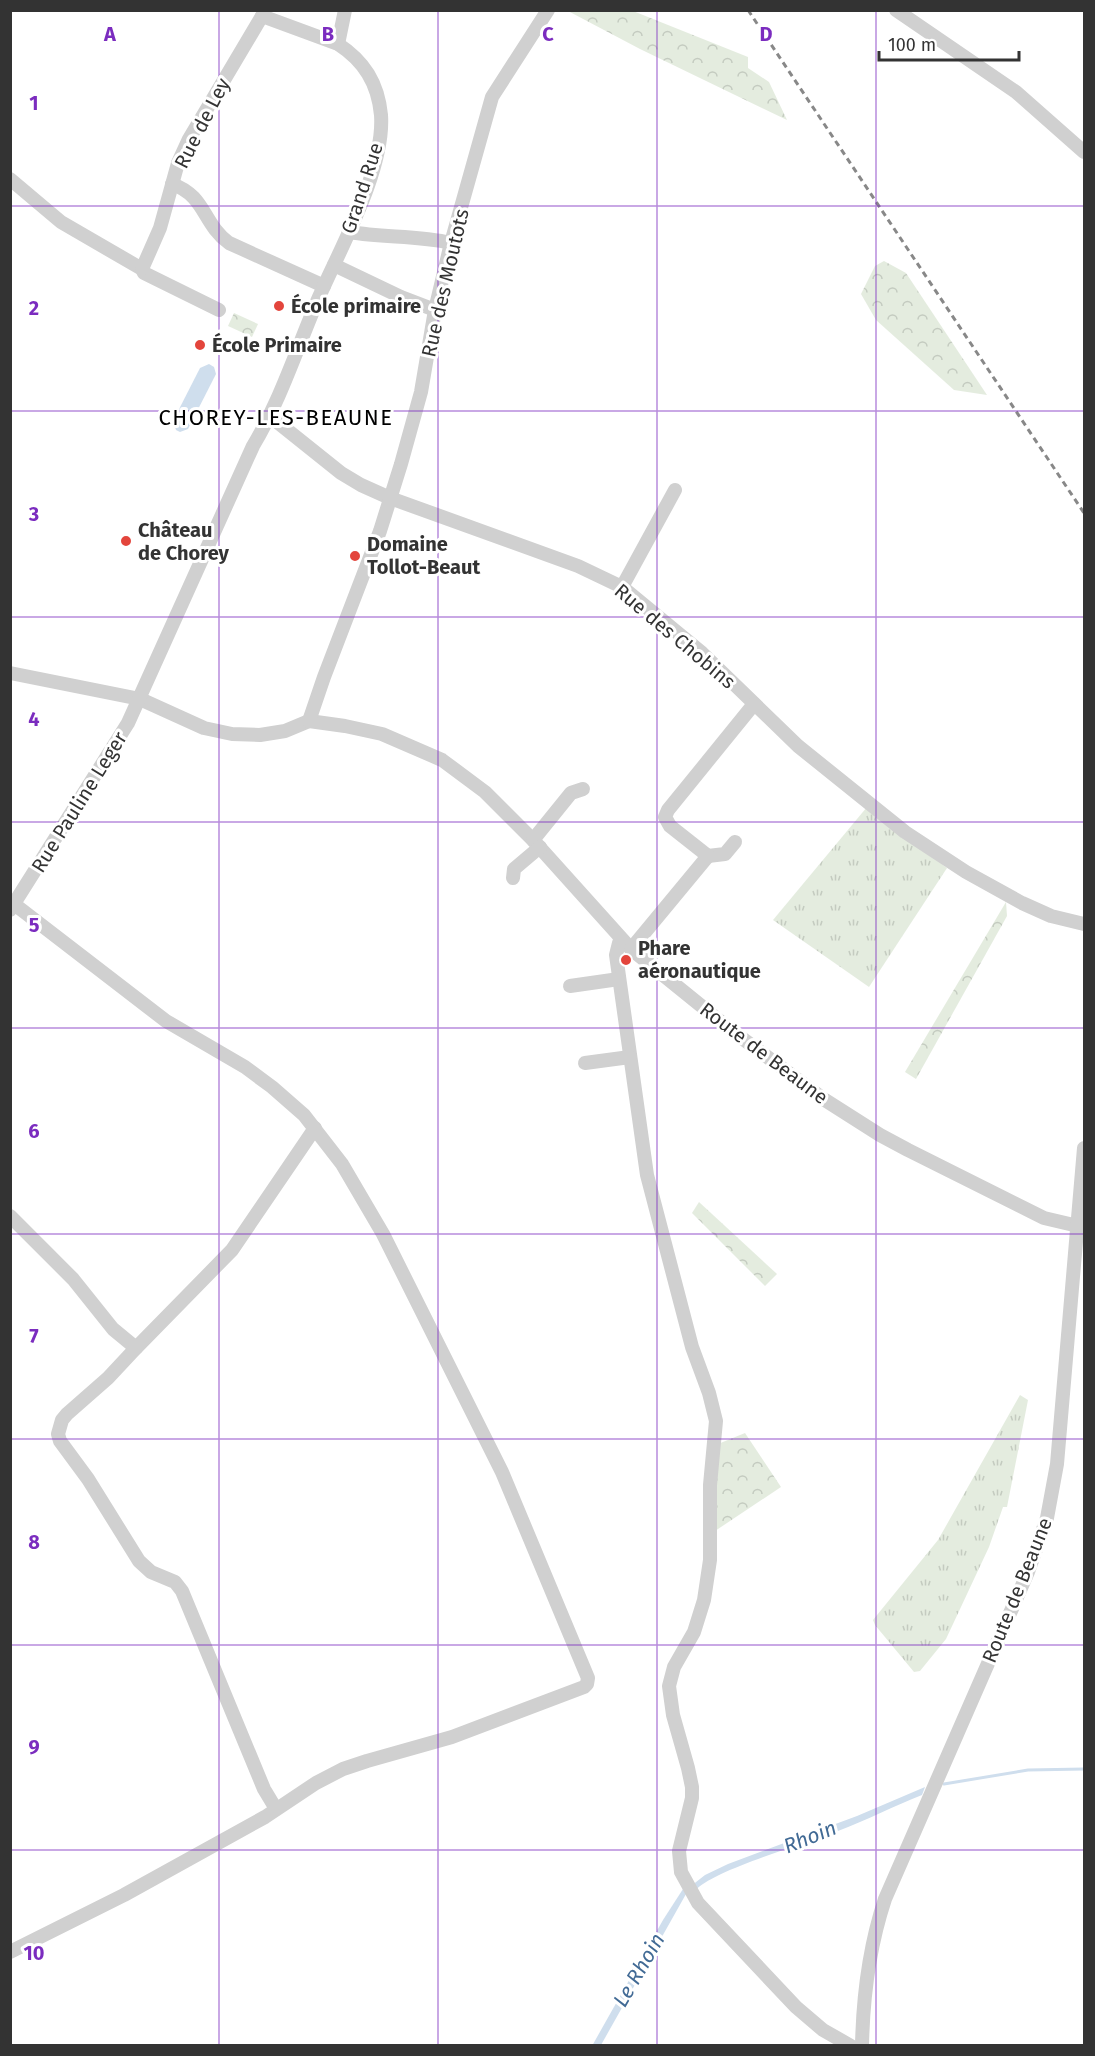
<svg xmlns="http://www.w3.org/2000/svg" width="1095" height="2056" font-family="'Fira Sans',sans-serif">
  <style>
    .grass { fill: url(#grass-tufts) }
    .forest { fill: url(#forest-crowns) }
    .water { fill: #cfdeed }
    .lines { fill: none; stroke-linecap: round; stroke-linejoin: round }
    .stream { stroke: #cfdeed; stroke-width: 3 }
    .minor { stroke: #d0d0d0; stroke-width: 14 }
    .rail { stroke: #888; stroke-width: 3; stroke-dasharray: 6 4.5; stroke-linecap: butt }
    .grid { fill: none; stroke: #7b2cbf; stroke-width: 1.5; stroke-opacity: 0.55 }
    .poi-dot { fill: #e3453c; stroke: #fff; stroke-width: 2 }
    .labels { text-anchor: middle; stroke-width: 6; stroke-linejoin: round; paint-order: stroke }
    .street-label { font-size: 20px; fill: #333; stroke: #fff }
    .poi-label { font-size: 20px; font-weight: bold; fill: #333; stroke: #fff; text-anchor: start }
    .water-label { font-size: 21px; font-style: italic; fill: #416a95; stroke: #fff }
    .quarter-label { font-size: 22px; letter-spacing: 1.5px; fill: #000; stroke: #fff }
    .grid-label { font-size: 20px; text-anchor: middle; font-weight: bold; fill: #7b2cbf; stroke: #fff; stroke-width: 6; stroke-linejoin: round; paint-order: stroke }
  </style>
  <defs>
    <pattern id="grass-tufts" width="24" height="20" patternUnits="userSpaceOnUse" patternTransform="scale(1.5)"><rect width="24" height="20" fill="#e4ecdf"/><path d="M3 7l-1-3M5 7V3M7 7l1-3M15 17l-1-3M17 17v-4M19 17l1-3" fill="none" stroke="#c4cbc0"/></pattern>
    <pattern id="forest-crowns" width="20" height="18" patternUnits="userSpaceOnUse" patternTransform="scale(1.5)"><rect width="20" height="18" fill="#e4ecdf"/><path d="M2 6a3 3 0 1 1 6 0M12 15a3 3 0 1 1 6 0" fill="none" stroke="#c4cbc0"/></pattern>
  </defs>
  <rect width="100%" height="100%" fill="#fff"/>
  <g class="grass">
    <path d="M867 807 947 868 869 987 773 920Z"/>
    <path d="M1020 1395 1028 1400 1007 1507H1003L989 1547 946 1639 920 1671 914 1672 875 1625 873 1620 938 1540Z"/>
  </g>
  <g class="forest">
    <path d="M568 11H633L748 57V68L769 82 787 120 640 49Z"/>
    <path d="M884 261 906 273 987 395 954 390 876 320 861 294 875 266Z"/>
    <path d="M234 313 258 324 252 337 228 326Z"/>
    <path d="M1006 902 1007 916 916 1079 905 1072Z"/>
    <path d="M699 1202 777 1274 765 1286 692 1213Z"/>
    <path d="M745 1433 781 1487 712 1533 718 1444Z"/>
  </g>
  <g class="water">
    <path d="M209 364 214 367 216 374 188 429 180 432 176 430 173 421 200 368Z"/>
    <path d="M925 1787 922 1795C894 1806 867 1820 838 1831 810 1842 710 1871 695 1891L691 1886 705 1875 728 1864 857 1816Z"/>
    <path d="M683 1889 686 1894 601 2045 592 2046 663 1920Z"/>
  </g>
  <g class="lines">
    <path class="stream" d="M944 1784 1028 1770 1084 1769"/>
    <g class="minor">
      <path d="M896 10 1016 92 1084 152"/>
      <path d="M338 44 345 10"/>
      <path d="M10 179 61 222 142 269 144 273 219 310"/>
      <path d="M172 184C206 196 202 223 229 243L324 286"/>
      <path d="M350 232C383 238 418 235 451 243"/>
      <path d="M334 265 401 297 435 310"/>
      <path d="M142 269 160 228 178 163 189 139 262 16"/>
      <path d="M271 417 341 473 361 485 390 498 578 566 622 587 702 653 798 746 905 832 966 872 1022 903 1051 916 1084 924"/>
      <path d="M622 587 675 490"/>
      <path d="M10 673 140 699 204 728 232 734 260 735 285 731 309 721"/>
      <path d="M309 721 345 726 382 734 442 760 485 792 533 840 631 949 731 1030 825 1100 880 1135 908 1150 1044 1218 1078 1226"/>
      <path d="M309 721 324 677 380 531 401 464 421 392 435 310 451 243 492 97 548 10"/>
      <path d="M533 840 571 793 583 789"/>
      <path d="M708 856 725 854 735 842"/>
      <path d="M513 878 514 869 540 847"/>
      <path d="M10 910 128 723 253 446C280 401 296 351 316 304 338 252 385 171 381 115 378 83 364 61 338 44L262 16"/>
      <path d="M622 940 619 943 616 955 647 1175 692 1347 709 1393 716 1421 710 1485V1560L704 1600 694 1632 674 1667 669 1686 673 1715 688 1768 692 1787V1798L679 1851 681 1872 698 1903 796 2007 823 2030 851 2046"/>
      <path d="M631 949 708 856 670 826 665 817 668 810 754 704"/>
      <path d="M570 986 619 979"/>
      <path d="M585 1063 630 1057"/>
      <path d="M10 1216 73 1279 113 1329 136 1348"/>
      <path d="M276 1809 264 1789 182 1591 175 1582 151 1572 139 1561 88 1479 60 1441 58 1434 62 1420 67 1414 108 1378 136 1348 232 1250 315 1128"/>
      <path d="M10 1952 124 1895 265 1817 316 1783 343 1769 367 1761 452 1737 584 1687 587 1684 588 1678 502 1472 383 1234 342 1164 304 1115 272 1087 245 1067 166 1021 14 904"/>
      <path d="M862 2046C863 1995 869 1947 885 1899L1028 1572 1047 1518 1057 1464 1084 1148"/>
    </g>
    <path class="rail" d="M748 10 1084 513"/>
  </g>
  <path class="grid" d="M219 10V2046M438 10V2046M657 10V2046M876 10V2046M10 206H1084M10 411H1084M10 617H1084M10 822H1084M10 1028H1084M10 1234H1084M10 1439H1084M10 1645H1084M10 1850H1084"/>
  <g class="poi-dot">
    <circle cx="279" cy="306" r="6"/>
    <circle cx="200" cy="345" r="6"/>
    <circle cx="126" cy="541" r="6"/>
    <circle cx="355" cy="556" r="6"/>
    <circle cx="626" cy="960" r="6"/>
  </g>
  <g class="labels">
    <g class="street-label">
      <text transform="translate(202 123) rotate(-63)" y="7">Rue de Ley</text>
      <text transform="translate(362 188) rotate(-72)" y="7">Grand Rue</text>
      <text transform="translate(445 283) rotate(-77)" y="7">Rue des Moutots</text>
      <text transform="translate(675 636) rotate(40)" y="7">Rue des Chobins</text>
      <text transform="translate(79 802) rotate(-58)" y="7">Rue Pauline Leger</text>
      <text transform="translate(764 1053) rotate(37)" y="7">Route de Beaune</text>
      <text transform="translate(1017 1590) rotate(-68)" y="7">Route de Beaune</text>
    </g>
    <g class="poi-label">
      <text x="291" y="313">École primaire</text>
      <text x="212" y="352">École Primaire</text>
      <text x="138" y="537">Château<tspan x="138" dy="23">de Chorey</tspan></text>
      <text x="367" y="551">Domaine<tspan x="367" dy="23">Tollot-Beaut</tspan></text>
      <text x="638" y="955">Phare<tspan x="638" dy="23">aéronautique</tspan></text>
    </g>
    <g class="water-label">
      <text transform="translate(810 1837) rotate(-22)" y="7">Rhoin</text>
      <text transform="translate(639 1970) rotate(-60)" y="7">Le Rhoin</text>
    </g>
    <g class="quarter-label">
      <text x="276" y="425">CHOREY-LES-BEAUNE</text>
    </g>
  </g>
  <g class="grid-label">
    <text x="110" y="41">A</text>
    <text x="328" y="41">B</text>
    <text x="548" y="41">C</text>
    <text x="766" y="41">D</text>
    <text x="34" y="110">1</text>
    <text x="34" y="315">2</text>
    <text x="34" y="521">3</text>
    <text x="34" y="726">4</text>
    <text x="34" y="932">5</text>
    <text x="34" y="1138">6</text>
    <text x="34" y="1343">7</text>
    <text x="34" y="1549">8</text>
    <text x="34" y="1754">9</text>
    <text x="34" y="1960">10</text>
  </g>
  <rect width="1095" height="2056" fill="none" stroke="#333333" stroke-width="24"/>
  <path d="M879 51v9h140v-9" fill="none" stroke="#333333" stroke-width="3"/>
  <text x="888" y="51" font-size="18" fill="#333333" stroke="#ffffff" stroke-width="4.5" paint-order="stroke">100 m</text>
</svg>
